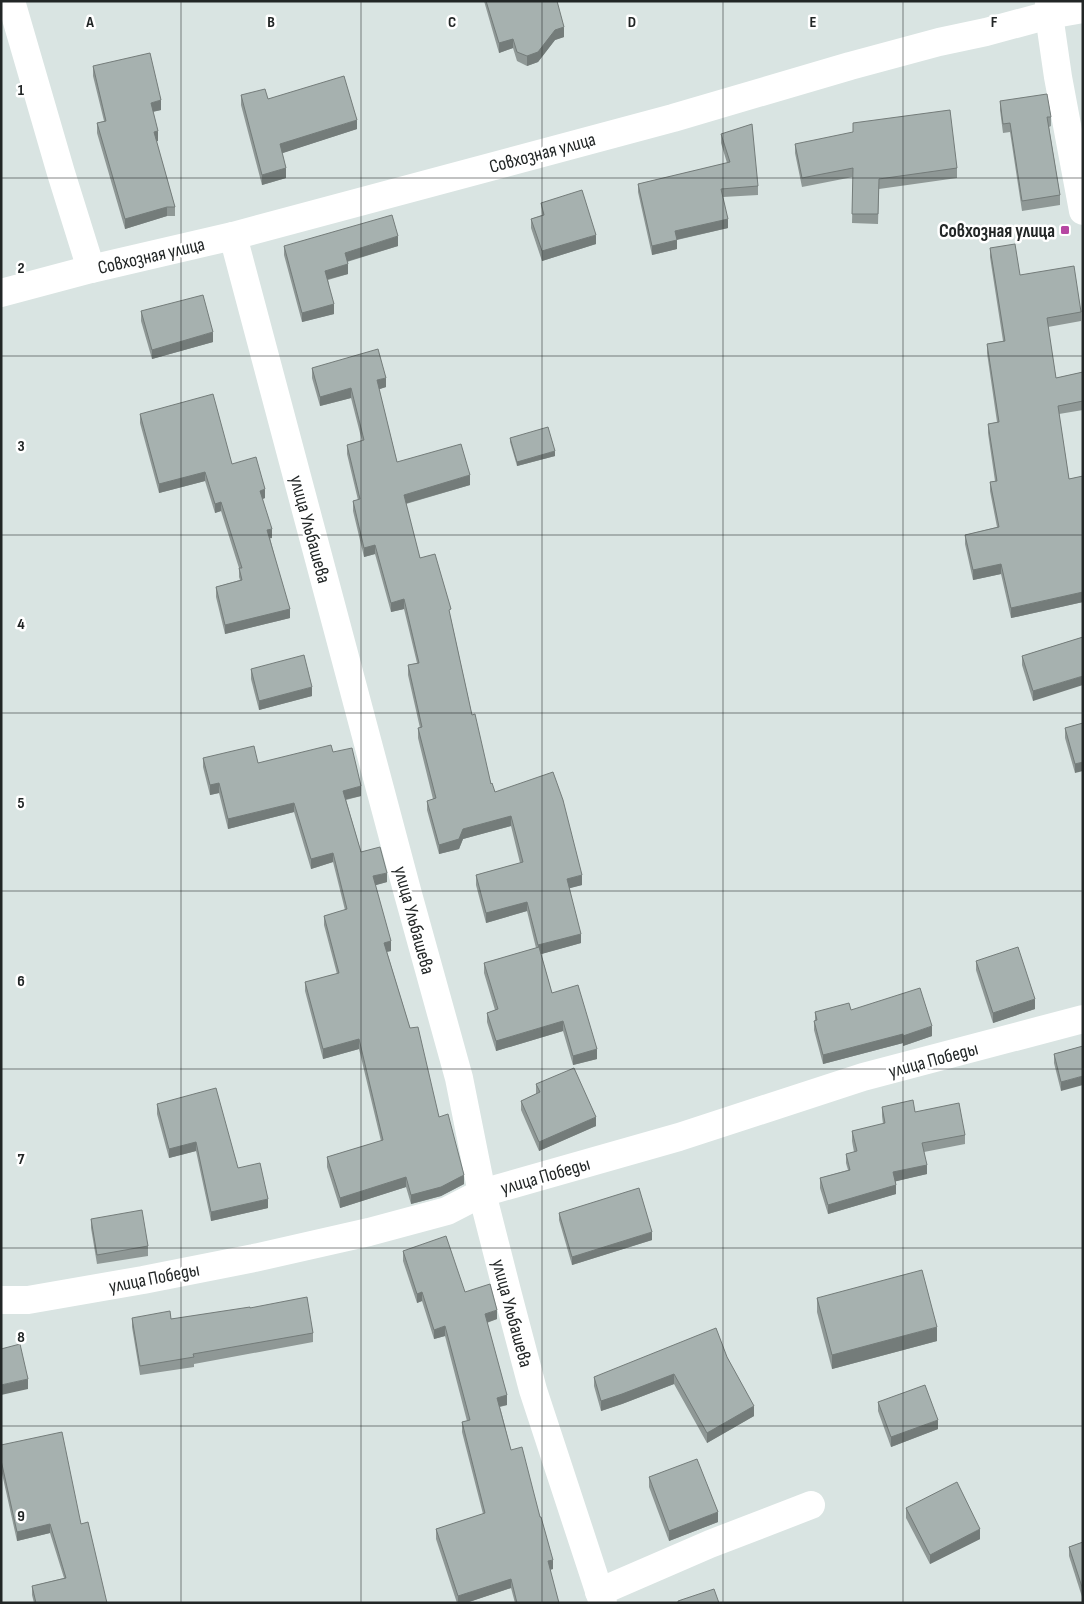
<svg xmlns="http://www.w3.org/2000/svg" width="1084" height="1604" font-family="'Sofia Sans Condensed',sans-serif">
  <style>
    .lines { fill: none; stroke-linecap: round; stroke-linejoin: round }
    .minor { stroke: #fff; stroke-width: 28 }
    .wall { fill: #8f9896 }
    .shaded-wall { fill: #747c7a }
    .building { fill: #a6b1af; stroke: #747c7a }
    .grid { fill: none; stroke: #222626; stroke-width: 1; stroke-opacity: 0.55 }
    .poi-dot { fill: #b646a2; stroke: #fff; stroke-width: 2 }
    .labels { text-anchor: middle; stroke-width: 5; stroke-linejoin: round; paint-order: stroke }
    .street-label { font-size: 19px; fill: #222626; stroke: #fff }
    .poi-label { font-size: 19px; font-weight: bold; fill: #222626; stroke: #fff; text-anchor: end }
    .grid-label { font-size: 16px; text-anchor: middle; font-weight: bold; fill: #222626; stroke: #fff; stroke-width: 5; stroke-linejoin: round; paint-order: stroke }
  </style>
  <rect width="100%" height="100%" fill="#d9e4e2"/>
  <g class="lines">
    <g class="minor">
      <path d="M11 1 61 173 91 269"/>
      <path d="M1049 1V15L1058 77 1083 211"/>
      <path d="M233 236 408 894 459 1078 482 1193 508 1295 533 1390 603 1603"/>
      <path d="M1 293 91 269 233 236 673 118 850 66 939 42 986 32 1049 15 1083 9"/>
      <path d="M1 1300H28L143 1280 254 1258 369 1232 447 1211 482 1193 679 1137 863 1077 1083 1019"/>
      <path d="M599 1592 710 1544 811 1505"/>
    </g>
  </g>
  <g class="wall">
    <path d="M484 1H557L564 37 555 40 538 62 527 66 517 61 513 48 499 53Z"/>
    <path d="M93 66 161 110 153 112 158 141H156L175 207V216H167L125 229 97 133V123L104 121 93 76Z"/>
    <path d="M241 95 357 129 282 153 286 178 262 185 241 105Z"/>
    <path d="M1000 101 1051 117V126L1049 127 1060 195V205L1022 211 1010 132 1003 133 1000 110Z"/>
    <path d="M721 134 758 186V195L723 197 728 228 677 240V249L652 255 638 192V184L727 163 721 143Z"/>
    <path d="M795 144 957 168V178L879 189 878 224 852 223 853 177 802 187 795 153Z"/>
    <path d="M541 203 596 244 542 261 531 228V219L542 215Z"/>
    <path d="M284 246H398L347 262 348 274 328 280 334 314 302 322 284 255Z"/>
    <path d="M990 248 1020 275 1081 312V321L1048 327 1056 378 1083 372V410L1059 414 1069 479 1083 476V602L1011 618 1001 574 973 580 965 544V535L997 527 990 491V482L995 481 988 433V424L997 422 987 353V344L1003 341 990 257Z"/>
    <path d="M141 311 213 342 152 359 141 321Z"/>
    <path d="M312 368 386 387 379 389 397 462 470 485 406 504 420 558 451 619 472 715 491 784 495 792 582 885 569 888 581 943 541 954 552 993 597 1059 573 1065 563 1031 496 1051 487 1022V1013L495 1010 484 973V963L536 948 527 911 486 923 476 885V875L520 863 511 826 463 839 459 849 439 854 427 810V801L433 799 418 738V728H420L408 675V665L417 663 404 609 391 612 375 554 364 557 353 511V501L358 500 347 454V445L362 441 351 398 320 406 312 378Z"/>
    <path d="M140 414 232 464 265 498 262 499 272 538H270L290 618 225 634 216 597V587L240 580 239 577V568L221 511 215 513 205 481 159 493 140 423Z"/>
    <path d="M510 438 555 456 517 466 510 442Z"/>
    <path d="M1083 637 1033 701 1022 665V656Z"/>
    <path d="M251 669 312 696 259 710 251 679Z"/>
    <path d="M1083 723 1075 773 1065 738V728Z"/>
    <path d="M333 752 361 796 346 800 361 852 387 882 375 885 391 951 387 952 410 1028 439 1117 464 1184 441 1196 411 1204 406 1187 340 1208 327 1167V1157L381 1141 359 1049 323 1059 305 991V982L337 974 324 925V916L345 910 333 862 311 869 294 812 228 829 219 793 210 795 203 767V758L258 763Z"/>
    <path d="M976 961 1035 1009 993 1023 976 970Z"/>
    <path d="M851 1010 932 1036 903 1046V1043L823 1064 814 1030V1021H815V1012Z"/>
    <path d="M1083 1046 1061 1091 1054 1063V1054Z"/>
    <path d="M536 1084 596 1126 539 1151 521 1110V1101L536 1094Z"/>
    <path d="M157 1104 238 1168 268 1208 211 1221 196 1151 169 1158 157 1114Z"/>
    <path d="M882 1107 915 1112 965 1135V1144L924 1152 927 1174 896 1181V1194L828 1214 820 1188V1178L848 1170 846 1163V1154L854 1152 852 1141V1131L883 1124 882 1116Z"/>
    <path d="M559 1213 652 1240 572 1265 559 1220Z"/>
    <path d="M91 1219 148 1246V1256L97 1264 91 1228Z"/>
    <path d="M403 1251 465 1292 497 1319 487 1323 507 1405 500 1407 511 1450 553 1569 550 1570 559 1603H515L511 1588 466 1603H457L436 1539V1529L483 1514 462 1432V1422L467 1421 445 1336 434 1339 422 1301 417 1303 403 1261Z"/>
    <path d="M817 1298 937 1341 832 1369 817 1312Z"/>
    <path d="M250 1308 313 1333V1342L194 1364V1367L140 1375 132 1327V1318L171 1319Z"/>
    <path d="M727 1357 754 1416 707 1443 674 1384 622 1404 601 1411 594 1386V1377Z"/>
    <path d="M878 1402 938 1429 891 1447 878 1411Z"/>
    <path d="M1 1445 81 1524 107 1603H34L32 1595V1586L64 1578 50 1533 17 1541 1 1469Z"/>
    <path d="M649 1477 718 1522 669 1541 649 1487Z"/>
    <path d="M906 1508 980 1539 930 1564 906 1518Z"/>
    <path d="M1083 1542V1600L1069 1556V1547Z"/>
  </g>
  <g class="shaded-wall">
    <path d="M564 27V37L555 40 538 62 527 66V56L555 30Z"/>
    <path d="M513 39V48L499 53V43Z"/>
    <path d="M161 100V110L151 112V103Z"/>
    <path d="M357 120V129L280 154V144Z"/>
    <path d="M158 131V141L154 142V132Z"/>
    <path d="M286 168V178L262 185V175Z"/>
    <path d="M167 207V216L125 229V219Z"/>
    <path d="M728 219V228L675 240V231Z"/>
    <path d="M596 235V244L542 261V251Z"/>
    <path d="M398 236V246L345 262V253Z"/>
    <path d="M677 240V249L652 255V246Z"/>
    <path d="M348 264V274L325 280V271Z"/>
    <path d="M334 304V314L302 322V313Z"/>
    <path d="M213 332V342L152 359V350Z"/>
    <path d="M386 378V387L377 390V380Z"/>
    <path d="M351 388V398L320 406V397Z"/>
    <path d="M555 451V456L517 466V462Z"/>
    <path d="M205 472V481L159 493V484Z"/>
    <path d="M470 475V485L404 504V495Z"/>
    <path d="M265 489V498L260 500V491Z"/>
    <path d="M221 502V511L215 513V504Z"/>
    <path d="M272 529V538L267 539V530Z"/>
    <path d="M375 545V554L364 557V548Z"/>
    <path d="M1001 564V574L973 580V570Z"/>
    <path d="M1083 592V602L1011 618V608Z"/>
    <path d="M404 599V609L391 612V603Z"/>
    <path d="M290 609V618L225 634V625Z"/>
    <path d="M1083 676V685L1033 701V691Z"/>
    <path d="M312 687V696L259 710V701Z"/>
    <path d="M1083 762V771L1075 773V764Z"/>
    <path d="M219 783V793L210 795V785Z"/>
    <path d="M361 786V796L343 800V791Z"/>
    <path d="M294 803V812L228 829V819Z"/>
    <path d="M511 816V826L463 839 459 849 439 854V845L463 829Z"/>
    <path d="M333 853V862L311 869V859Z"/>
    <path d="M387 873V882L373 886V876Z"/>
    <path d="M582 875V885L567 889V879Z"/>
    <path d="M527 902V911L486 923V913Z"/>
    <path d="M581 934V943L538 955V945Z"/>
    <path d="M391 941V951L384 952V943Z"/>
    <path d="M1035 999V1009L993 1023V1013Z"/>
    <path d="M563 1021V1031L496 1051V1041Z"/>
    <path d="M932 1026V1036L903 1046V1036Z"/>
    <path d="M903 1034V1043L823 1064V1055Z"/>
    <path d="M359 1039V1049L323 1059V1049Z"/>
    <path d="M597 1049V1059L573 1065V1056Z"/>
    <path d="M1083 1076V1085L1061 1091V1082Z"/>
    <path d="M596 1117V1126L539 1151V1142Z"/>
    <path d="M196 1142V1151L169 1158V1149Z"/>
    <path d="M927 1165V1174L893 1182V1172Z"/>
    <path d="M464 1175V1184L441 1196 411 1204V1195Z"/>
    <path d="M406 1177V1187L340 1208V1198Z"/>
    <path d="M896 1185V1194L828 1214V1205Z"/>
    <path d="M268 1199V1208L211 1221V1212Z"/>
    <path d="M652 1232V1240L572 1265V1257Z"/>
    <path d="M422 1292V1301L417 1303V1294Z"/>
    <path d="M497 1310V1319L485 1323V1314Z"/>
    <path d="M445 1326V1336L434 1339V1330Z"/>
    <path d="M937 1327V1341L832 1369V1355Z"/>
    <path d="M674 1374V1384L622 1404 601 1411V1401Z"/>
    <path d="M28 1379V1389L1 1395V1385Z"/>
    <path d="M507 1395V1405L497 1407V1398Z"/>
    <path d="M754 1406V1416L707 1443V1433Z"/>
    <path d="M938 1420V1429L891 1447V1437Z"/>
    <path d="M718 1512V1522L669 1541V1531Z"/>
    <path d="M50 1524V1533L17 1541V1532Z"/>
    <path d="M980 1529V1539L930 1564V1555Z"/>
    <path d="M553 1560V1569L548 1570V1561Z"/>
    <path d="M511 1579V1588L466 1603H458V1596Z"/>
  </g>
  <g class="building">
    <path d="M486 1H557L564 27 555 30 538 52 527 56 517 52 513 39 499 43Z"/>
    <path d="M150 53 161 100 151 103 158 131 154 132 175 207H167L125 219 97 123 106 121 93 66Z"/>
    <path d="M344 76 357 120 280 144 286 168 262 175 241 95 265 89 268 99Z"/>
    <path d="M1047 94 1051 117H1047L1060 195 1022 201 1010 123 1003 124 1000 101Z"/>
    <path d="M950 110 957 168 879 179 878 214H852L853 168 802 178 795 144 853 132V123Z"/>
    <path d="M752 124 758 186 721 189 728 219 675 231 677 240 652 246 638 184 730 162 721 134Z"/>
    <path d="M582 190 596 235 542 251 531 219 544 215 541 203Z"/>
    <path d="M392 215 398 236 345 253 348 264 325 271 334 304 302 313 284 246Z"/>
    <path d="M1015 244 1020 275 1074 266 1081 312 1047 318 1056 378 1083 372V401L1058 406 1069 479 1083 476V592L1011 608 1001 564 973 570 965 535 999 527 990 482 997 481 988 424 999 422 987 344 1005 341 990 248Z"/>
    <path d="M203 295 213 332 152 350 141 311Z"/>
    <path d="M378 349 386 378 377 380 397 462 461 444 470 475 404 495 420 558 435 554 451 609 449 610 472 715 475 714 491 784 492 783 495 792 553 772 563 800 582 875 567 879 581 934 538 945 527 902 486 913 476 875 523 862 511 816 463 829 459 839 439 845 427 801 436 798 418 728 422 727 408 665 419 663 404 599 391 603 375 545 364 548 353 501 360 499 347 445 364 440 351 388 320 397 312 368Z"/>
    <path d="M213 394 232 464 256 457 265 489 260 491 272 529 267 530 290 609 225 625 216 587 242 580 239 568H242L221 502 215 504 205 472 159 484 140 414Z"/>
    <path d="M548 427 555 451 517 462 510 438Z"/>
    <path d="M1083 637V676L1033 691 1022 656Z"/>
    <path d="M304 655 312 687 259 701 251 669Z"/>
    <path d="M1083 723V762L1075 764 1065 728Z"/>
    <path d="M331 745 333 752 352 748 361 786 343 791 361 852 380 847 387 873 373 876 391 941 384 943 410 1028 418 1027 439 1117 448 1114 464 1175 441 1187 411 1195 406 1177 340 1198 327 1157 383 1140 359 1039 323 1049 305 982 339 973 324 916 347 909 333 853 311 859 294 803 228 819 219 783 210 785 203 758 254 746 258 763Z"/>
    <path d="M539 947 552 993 578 985 597 1049 573 1056 563 1021 496 1041 487 1013 498 1009 484 963Z"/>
    <path d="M1018 947 1035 999 993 1013 976 961Z"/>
    <path d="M920 988 932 1026 903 1036V1034L823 1055 814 1021 817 1020 815 1012 849 1003 851 1010Z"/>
    <path d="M1083 1046V1076L1061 1082 1054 1054Z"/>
    <path d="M574 1068 596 1117 539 1142 521 1101 540 1092 536 1084Z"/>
    <path d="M216 1088 238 1168 260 1163 268 1199 211 1212 196 1142 169 1149 157 1104Z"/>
    <path d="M913 1100 915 1112 959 1103 965 1135 922 1143 927 1165 893 1172 896 1185 828 1205 820 1178 850 1170 846 1154 857 1151 852 1131 885 1123 882 1107Z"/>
    <path d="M639 1188 652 1232 572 1257 559 1213Z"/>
    <path d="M142 1210 148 1246 97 1255 91 1219Z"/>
    <path d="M446 1236 465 1292 490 1284 497 1310 485 1314 507 1395 497 1398 511 1450 522 1447 540 1517H541L553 1560 548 1561 559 1603H517L511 1579 458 1596 436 1529 485 1513 462 1422 470 1420 445 1326 434 1330 422 1292 417 1294 403 1251Z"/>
    <path d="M922 1270 937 1327 832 1355 817 1298Z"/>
    <path d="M307 1297 313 1333 193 1354 194 1357 140 1366 132 1318 170 1311 171 1319 250 1307V1308Z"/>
    <path d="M716 1328 727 1357 754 1406 707 1433 674 1374 622 1394 601 1401 594 1377Z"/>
    <path d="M20 1344 28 1379 1 1385V1349Z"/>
    <path d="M925 1385 938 1420 891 1437 878 1402Z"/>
    <path d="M62 1432 81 1524 88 1522 107 1603H36L32 1586 66 1578 50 1524 17 1532 1 1460V1445Z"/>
    <path d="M697 1459 718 1512 669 1531 649 1477Z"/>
    <path d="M957 1482 980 1529 930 1555 906 1508Z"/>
    <path d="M1083 1542V1590L1069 1547Z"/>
    <path d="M714 1589 719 1603H678V1601Z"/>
  </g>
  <path class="grid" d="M181 1V1603M361 1V1603M542 1V1603M723 1V1603M903 1V1603M1 178H1083M1 356H1083M1 535H1083M1 713H1083M1 891H1083M1 1069H1083M1 1248H1083M1 1426H1083"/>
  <rect class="poi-dot" x="1060" y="225" width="10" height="10" rx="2.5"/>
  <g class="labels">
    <g class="street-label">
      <text transform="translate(542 152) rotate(-15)" y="7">Совхозная улица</text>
      <text transform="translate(151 255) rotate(-13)" y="7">Совхозная улица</text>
      <text transform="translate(311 529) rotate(75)" y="7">улица Ульбашева</text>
      <text transform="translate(415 920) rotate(75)" y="7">улица Ульбашева</text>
      <text transform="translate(933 1059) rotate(-15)" y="7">улица Победы</text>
      <text transform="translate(545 1175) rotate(-16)" y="7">улица Победы</text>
      <text transform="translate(154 1277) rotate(-11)" y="7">улица Победы</text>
      <text transform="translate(513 1313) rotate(75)" y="7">улица Ульбашева</text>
    </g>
    <g class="poi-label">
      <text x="1055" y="237">Совхозная улица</text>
    </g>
  </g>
  <g class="grid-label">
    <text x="90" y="27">A</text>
    <text x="271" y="27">B</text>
    <text x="452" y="27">C</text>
    <text x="632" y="27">D</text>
    <text x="813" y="27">E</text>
    <text x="994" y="27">F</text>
    <text x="21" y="95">1</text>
    <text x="21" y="273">2</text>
    <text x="21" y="451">3</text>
    <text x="21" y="629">4</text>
    <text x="21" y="808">5</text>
    <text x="21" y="986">6</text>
    <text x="21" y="1164">7</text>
    <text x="21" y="1342">8</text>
    <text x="21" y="1521">9</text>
  </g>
  <rect width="1084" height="1604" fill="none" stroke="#222626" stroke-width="5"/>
</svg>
